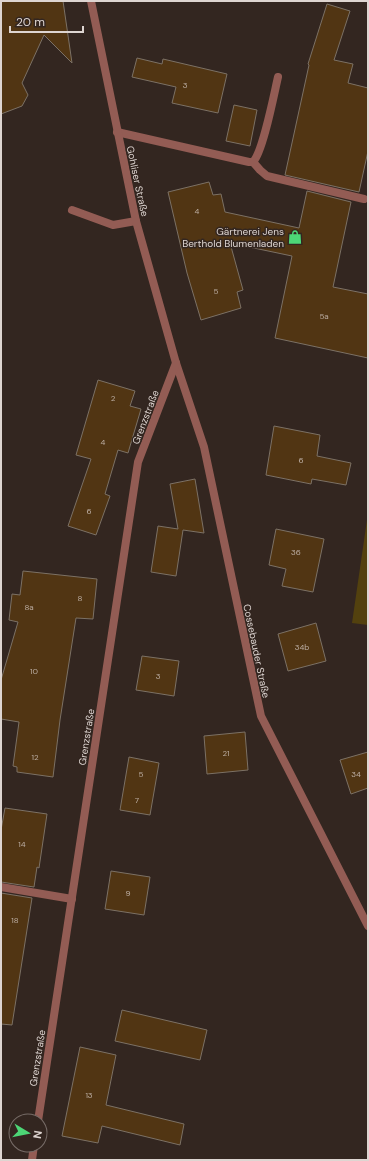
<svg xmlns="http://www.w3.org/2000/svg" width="369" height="1161" font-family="'DM Sans',sans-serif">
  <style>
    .green { fill: #53410e }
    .building { fill: #513513; stroke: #7c7165 }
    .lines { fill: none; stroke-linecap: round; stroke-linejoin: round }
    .lane { stroke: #935c54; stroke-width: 8 }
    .street { stroke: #935c54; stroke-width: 8 }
    .labels { text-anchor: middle; stroke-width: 3; stroke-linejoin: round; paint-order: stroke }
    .number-label { font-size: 8px; fill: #bbada2 }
    .street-label { font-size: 10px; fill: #ded5d1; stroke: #332620 }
    .poi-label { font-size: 10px; fill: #ded5d1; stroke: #332620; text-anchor: end }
  </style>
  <rect width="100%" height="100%" fill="#332620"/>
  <path class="green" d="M368 513V625L352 623Z"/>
  <g class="building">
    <path d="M1 1H63L72 63 44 35 22 83 28 95 22 106 1 114Z"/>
    <path d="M327 4 350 11 334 60 353 64 348 83 368 88V151L359 192 285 175 309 65 308 64Z"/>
    <path d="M137 58 162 64 163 59 227 74 218 113 172 103 176 87 132 77Z"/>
    <path d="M234 105 257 110 250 146 226 141Z"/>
    <path d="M209 182 213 195 221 194 225 212 299 228 307 191 351 202 333 287 368 294V358L275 338 292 256 230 243 243 290 237 292 241 308 201 320 187 273 168 192Z"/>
    <path d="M98 380 135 391 130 406 141 409 128 453 118 450 105 494 110 496 96 535 68 526 91 459 76 455Z"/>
    <path d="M274 426 320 435 317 456 351 463 346 485 312 479 311 484 266 475Z"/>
    <path d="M195 479 204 533 183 530 176 576 151 572 158 526 178 529 170 484Z"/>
    <path d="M276 529 324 539 313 592 282 586 286 569 269 565Z"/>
    <path d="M23 571 97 579 93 619 76 618 60 720 53 777 17 772V767L13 766 19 722 1 719V680L18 622 9 620 12 594 20 595Z"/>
    <path d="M316 623 326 661 288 671 278 634Z"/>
    <path d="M142 656 179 661 174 696 136 690Z"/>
    <path d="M245 732 248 770 207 774 204 736Z"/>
    <path d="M368 752V788L351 794 340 760Z"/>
    <path d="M129 757 159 763 150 815 120 810Z"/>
    <path d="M5 808 47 814 39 868 37 867 34 887 1 882V830Z"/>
    <path d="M111 871 150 877 144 915 105 909Z"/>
    <path d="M1 893 32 898 12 1025 1 1024Z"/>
    <path d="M122 1010 207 1030 200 1060 115 1041Z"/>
    <path d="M80 1047 116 1055 106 1105 184 1124 180 1145 102 1126 98 1143 62 1136Z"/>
  </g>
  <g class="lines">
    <g class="lane">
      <path d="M117 132 249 162H253C263 152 274 94 278 77"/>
      <path d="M253 162 260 170 267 176 364 199"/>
      <path d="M72 210 113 225 136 221"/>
      <path d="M1 887 72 899"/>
    </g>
    <g class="street">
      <path d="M91 1 136 221 176 363 204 447 261 716 368 926"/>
      <path d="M38 1121 138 462 176 363"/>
      <path d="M32 1160 34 1145"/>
    </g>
  </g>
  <defs>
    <symbol id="shop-bare" viewBox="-9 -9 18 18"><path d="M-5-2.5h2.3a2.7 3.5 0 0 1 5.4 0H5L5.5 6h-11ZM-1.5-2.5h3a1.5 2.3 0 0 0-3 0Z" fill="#4dd676" stroke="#332620" stroke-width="2.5" paint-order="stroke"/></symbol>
  </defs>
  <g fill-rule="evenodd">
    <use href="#shop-bare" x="285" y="227" width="20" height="20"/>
  </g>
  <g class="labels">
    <g class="number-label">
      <text x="185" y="88">3</text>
      <text x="197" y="214">4</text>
      <text x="216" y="294">5</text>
      <text x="324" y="319">5a</text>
      <text x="113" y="401">2</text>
      <text x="103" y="445">4</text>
      <text x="301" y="463">6</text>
      <text x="89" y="514">6</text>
      <text x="296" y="555">36</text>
      <text x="80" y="601">8</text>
      <text x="29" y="610">8a</text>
      <text x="302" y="650">34b</text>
      <text x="34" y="674">10</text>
      <text x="158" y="679">3</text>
      <text x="226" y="756">21</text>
      <text x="35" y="760">12</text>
      <text x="141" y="777">5</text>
      <text x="356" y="777">34</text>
      <text x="137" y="803">7</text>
      <text x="22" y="847">14</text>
      <text x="128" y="896">9</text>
      <text x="15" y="923">18</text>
      <text x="89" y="1098">13</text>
    </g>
    <g class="street-label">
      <text transform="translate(138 181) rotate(78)" y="4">Gohliser Straße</text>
      <text transform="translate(145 417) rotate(-69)" y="4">Grenzstraße</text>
      <text transform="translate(257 651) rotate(78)" y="4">Cossebauder Straße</text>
      <text transform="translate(86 737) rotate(-81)" y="4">Grenzstraße</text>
      <text transform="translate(37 1058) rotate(-81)" y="4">Grenzstraße</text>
    </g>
    <g class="poi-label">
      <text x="284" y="235">Gärtnerei Jens<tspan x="284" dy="12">Berthold Blumenladen</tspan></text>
    </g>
  </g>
  <rect width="369" height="1161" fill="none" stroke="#ded5d1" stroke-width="4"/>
  <g transform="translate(28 1133) rotate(100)"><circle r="19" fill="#332620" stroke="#776c67"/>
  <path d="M0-3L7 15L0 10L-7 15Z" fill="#4dd676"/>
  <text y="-6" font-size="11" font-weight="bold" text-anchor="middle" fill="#ded5d1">N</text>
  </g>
  <path d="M10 26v6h73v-6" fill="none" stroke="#ded5d1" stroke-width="2"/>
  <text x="16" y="26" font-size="12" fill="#ded5d1" stroke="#332620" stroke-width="3" paint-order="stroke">20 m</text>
</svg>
